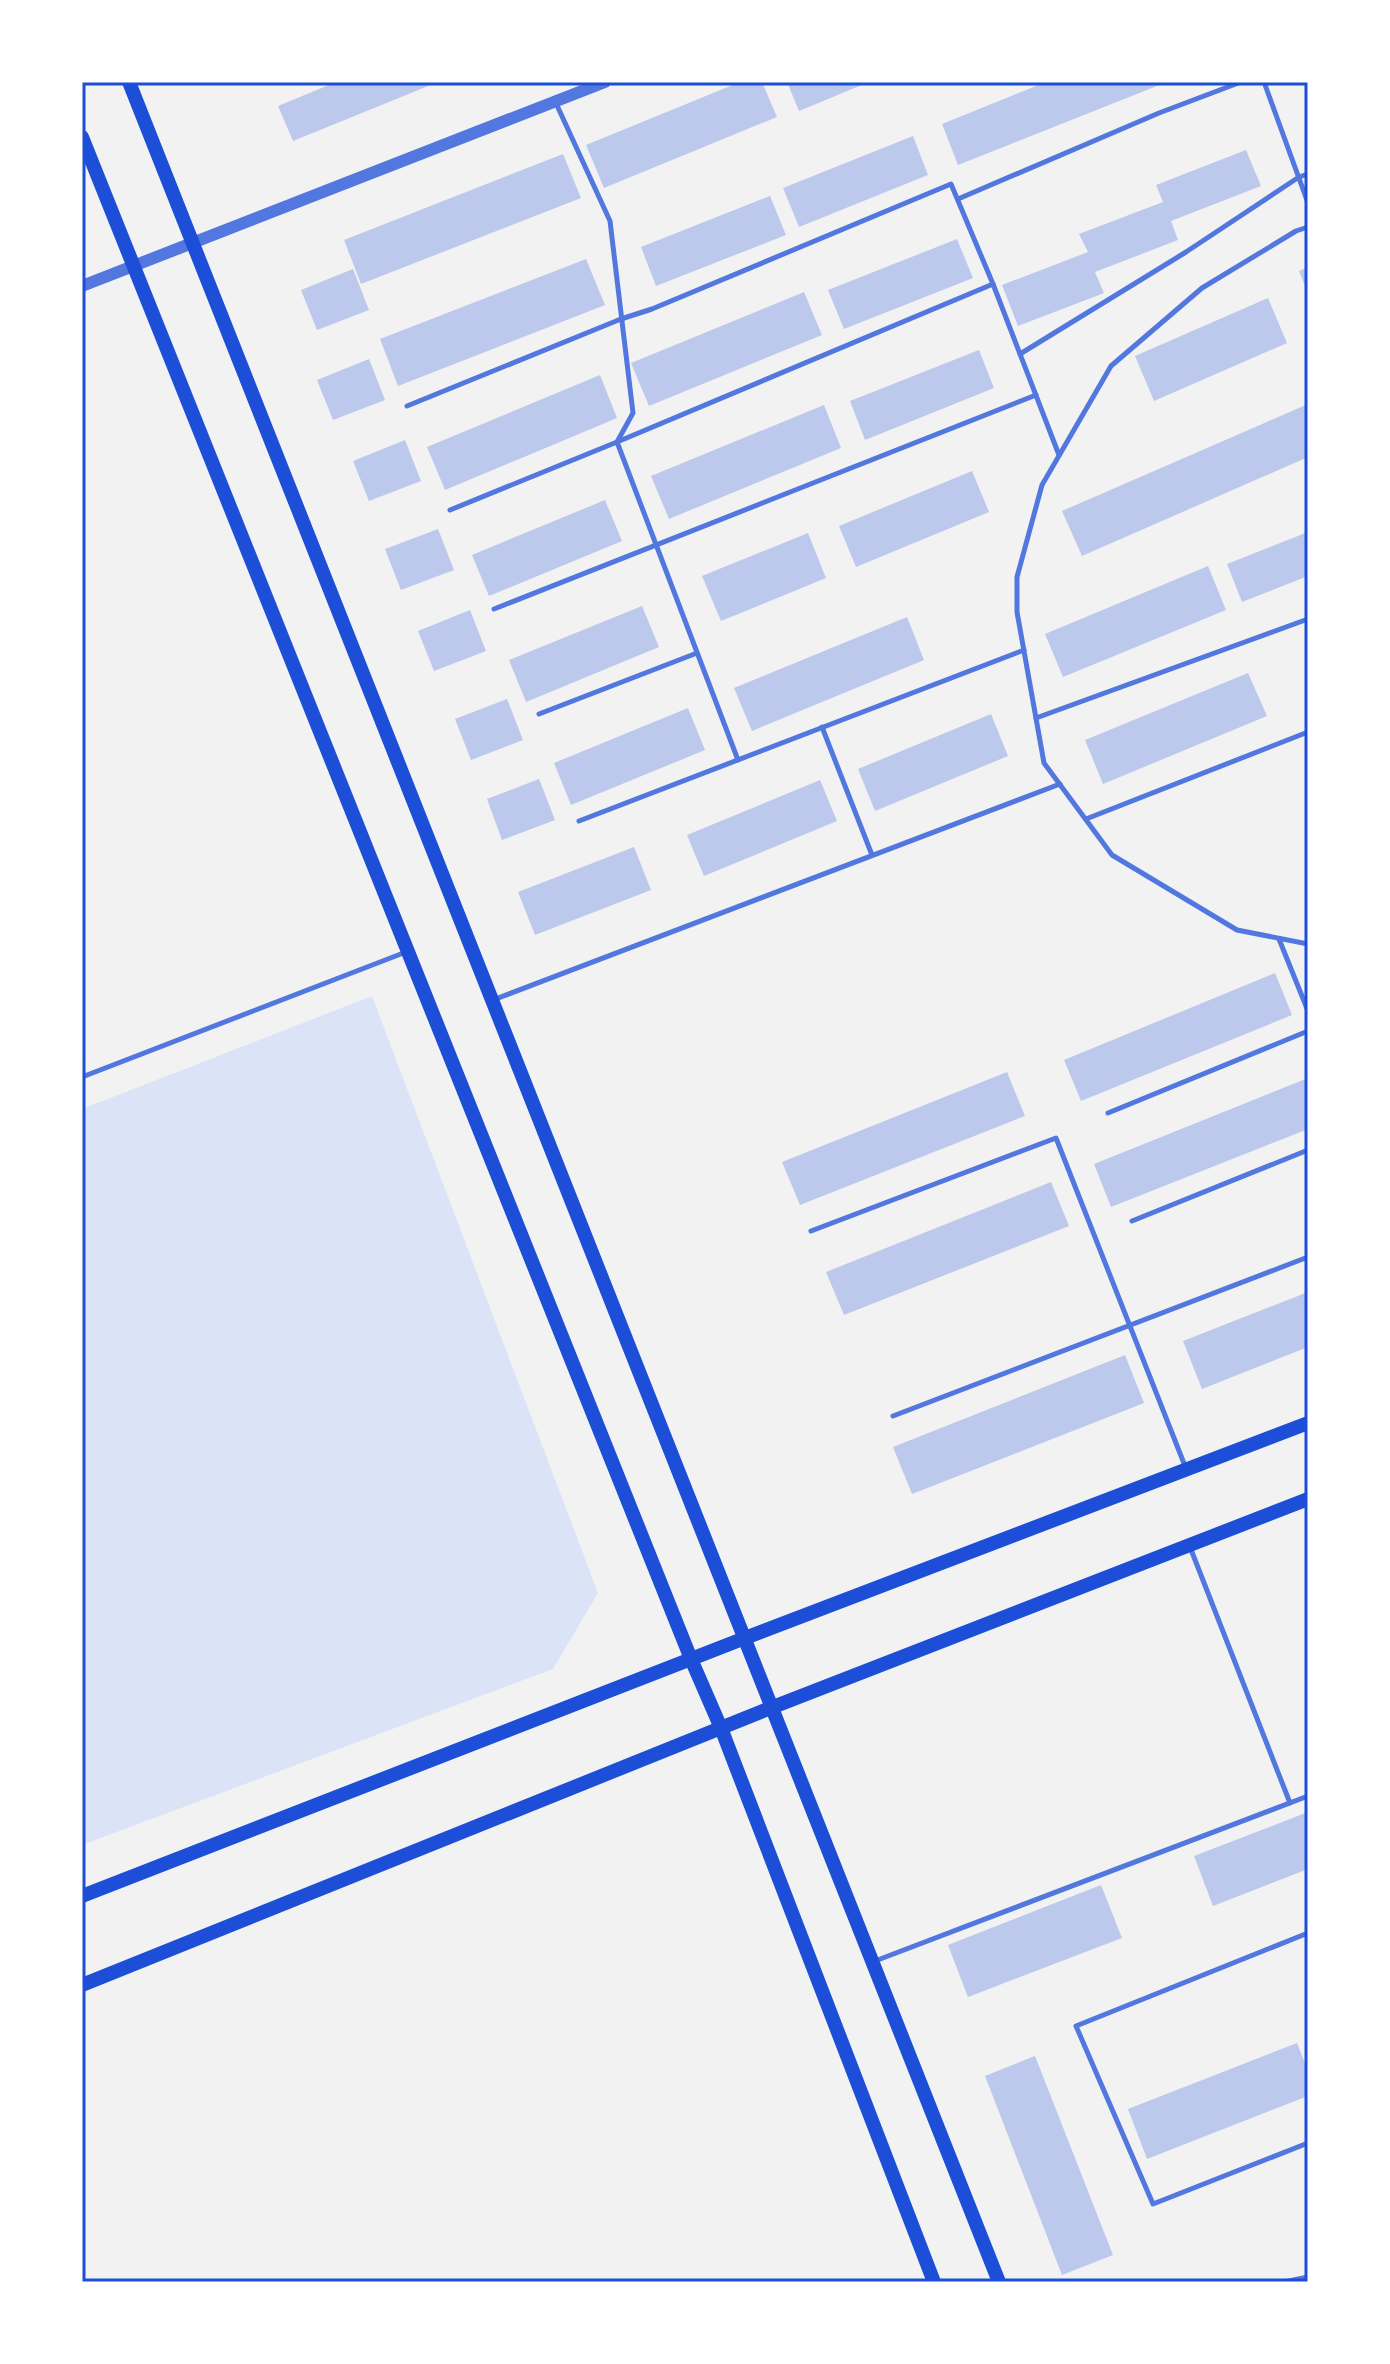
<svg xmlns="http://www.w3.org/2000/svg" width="1390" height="2364" font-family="Quicksand,sans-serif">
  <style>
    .green { fill: #dbe4f7 }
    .building { fill: #bdc9ec }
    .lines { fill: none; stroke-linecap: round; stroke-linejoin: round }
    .service { stroke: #5277de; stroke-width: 5 }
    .tertiary { stroke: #5277de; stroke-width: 12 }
    .secondary { stroke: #1d4ed8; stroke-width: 14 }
    .neatline { fill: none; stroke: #1d4ed8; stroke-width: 3 }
  </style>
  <rect width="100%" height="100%" fill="#f2f2f2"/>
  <path class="green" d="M372 996 598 1593 553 1669 82 1845V1109Z"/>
  <g class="building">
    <path d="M336 82H438L293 141 278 106Z"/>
    <path d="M740 82H762L777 117 604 188 586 145Z"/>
    <path d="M787 82H869L799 111Z"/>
    <path d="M1046 82H1167L958 165 942 124Z"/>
    <path d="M913 136 928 175 799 227 783 188Z"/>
    <path d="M1246 150 1261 186 1171 221 1178 240 1095 272 1104 293 1018 326 1002 285 1088 252 1079 234 1163 202 1156 185Z"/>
    <path d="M563 154 581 198 361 284 344 240Z"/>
    <path d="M770 196 786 235 656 286 641 247Z"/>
    <path d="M957 239 973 278 844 329 828 290Z"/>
    <path d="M586 259 605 305 398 386 380 339Z"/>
    <path d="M1308 267V294L1299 271Z"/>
    <path d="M353 269 369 310 317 330 301 290Z"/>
    <path d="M804 292 822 335 649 406 631 363Z"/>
    <path d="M1268 298 1287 343 1154 401 1135 356Z"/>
    <path d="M979 350 994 388 865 440 850 401Z"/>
    <path d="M369 359 385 400 333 420 317 380Z"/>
    <path d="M600 375 617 418 445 490 427 447Z"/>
    <path d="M1308 404V457L1082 556 1062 511Z"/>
    <path d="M824 405 841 448 669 519 651 476Z"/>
    <path d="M405 440 421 481 369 501 353 461Z"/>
    <path d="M972 471 989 512 856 567 839 526Z"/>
    <path d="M605 500 622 541 489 596 472 555Z"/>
    <path d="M438 529 454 570 401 590 385 549Z"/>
    <path d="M1308 532V576L1242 602 1227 564Z"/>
    <path d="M808 533 826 578 721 621 702 576Z"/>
    <path d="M1208 566 1226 610 1063 677 1045 634Z"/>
    <path d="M642 606 659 647 526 702 509 660Z"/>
    <path d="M470 610 486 651 434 671 418 631Z"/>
    <path d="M907 617 924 660 752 731 734 688Z"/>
    <path d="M1248 673 1267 716 1103 784 1085 740Z"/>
    <path d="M507 699 523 740 471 760 455 719Z"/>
    <path d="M688 708 705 750 571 805 554 763Z"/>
    <path d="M991 714 1008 756 875 811 858 769Z"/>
    <path d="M539 779 555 820 502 840 487 799Z"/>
    <path d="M820 780 837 821 704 876 687 835Z"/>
    <path d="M634 847 651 890 535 935 518 892Z"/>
    <path d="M1275 973 1292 1015 1081 1101 1064 1060Z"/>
    <path d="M1007 1072 1025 1116 800 1205 782 1162Z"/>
    <path d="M1308 1078V1129L1111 1207 1094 1164Z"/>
    <path d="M1051 1182 1069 1226 844 1315 826 1272Z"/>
    <path d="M1308 1292V1347L1202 1389 1183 1341Z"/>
    <path d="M1125 1355 1144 1403 912 1494 893 1447Z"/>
    <path d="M1308 1812V1869L1213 1906 1194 1856Z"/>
    <path d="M1101 1885 1122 1938 968 1997 948 1945Z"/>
    <path d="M1297 2043 1308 2071V2096L1147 2159 1128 2109Z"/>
    <path d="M1035 2056 1113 2255 1062 2275 985 2076Z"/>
  </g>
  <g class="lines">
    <g class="service">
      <path d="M1264 82 1308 203"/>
      <path d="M958 199 1159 113 1241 82"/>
      <path d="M1308 227 1296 231 1202 288 1111 366 1042 485 1017 577V612L1044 763 1112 855 1237 930 1308 944"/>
      <path d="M1020 354 1186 252 1299 177 1308 174"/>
      <path d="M407 406 621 319 652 309 951 184 993 284"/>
      <path d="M450 510 617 442 633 413 610 221 555 101"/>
      <path d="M494 609 1036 395"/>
      <path d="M539 714 697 653"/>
      <path d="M1036 718 1308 619"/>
      <path d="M822 727 872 855"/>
      <path d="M738 760 617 442 993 284 1059 455"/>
      <path d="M1086 819 1308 732"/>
      <path d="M579 821 1024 650"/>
      <path d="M1279 939 1308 1011"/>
      <path d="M493 1000 1060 784"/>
      <path d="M82 1077 406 952"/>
      <path d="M1108 1113 1308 1031"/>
      <path d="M1132 1221 1308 1150"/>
      <path d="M811 1231 1056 1138 1185 1466"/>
      <path d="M893 1416 1308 1257"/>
      <path d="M1190 1547 1290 1803"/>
      <path d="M1308 1933 1076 2026 1153 2204 1308 2143"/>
      <path d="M875 1961 1308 1796"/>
      <path d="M1284 2282 1308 2277"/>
    </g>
    <path class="tertiary" d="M82 286 605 82"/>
    <g class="secondary">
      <path d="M129 82 999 2282"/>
      <path d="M82 137 691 1659 721 1728 934 2282"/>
      <path d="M82 1896 745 1638 1308 1423"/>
      <path d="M82 1985 773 1707 1308 1499"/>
    </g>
  </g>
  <rect width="1390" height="2364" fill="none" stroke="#ffffff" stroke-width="168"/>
  <rect x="84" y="84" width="1222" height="2196" class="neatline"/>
</svg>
